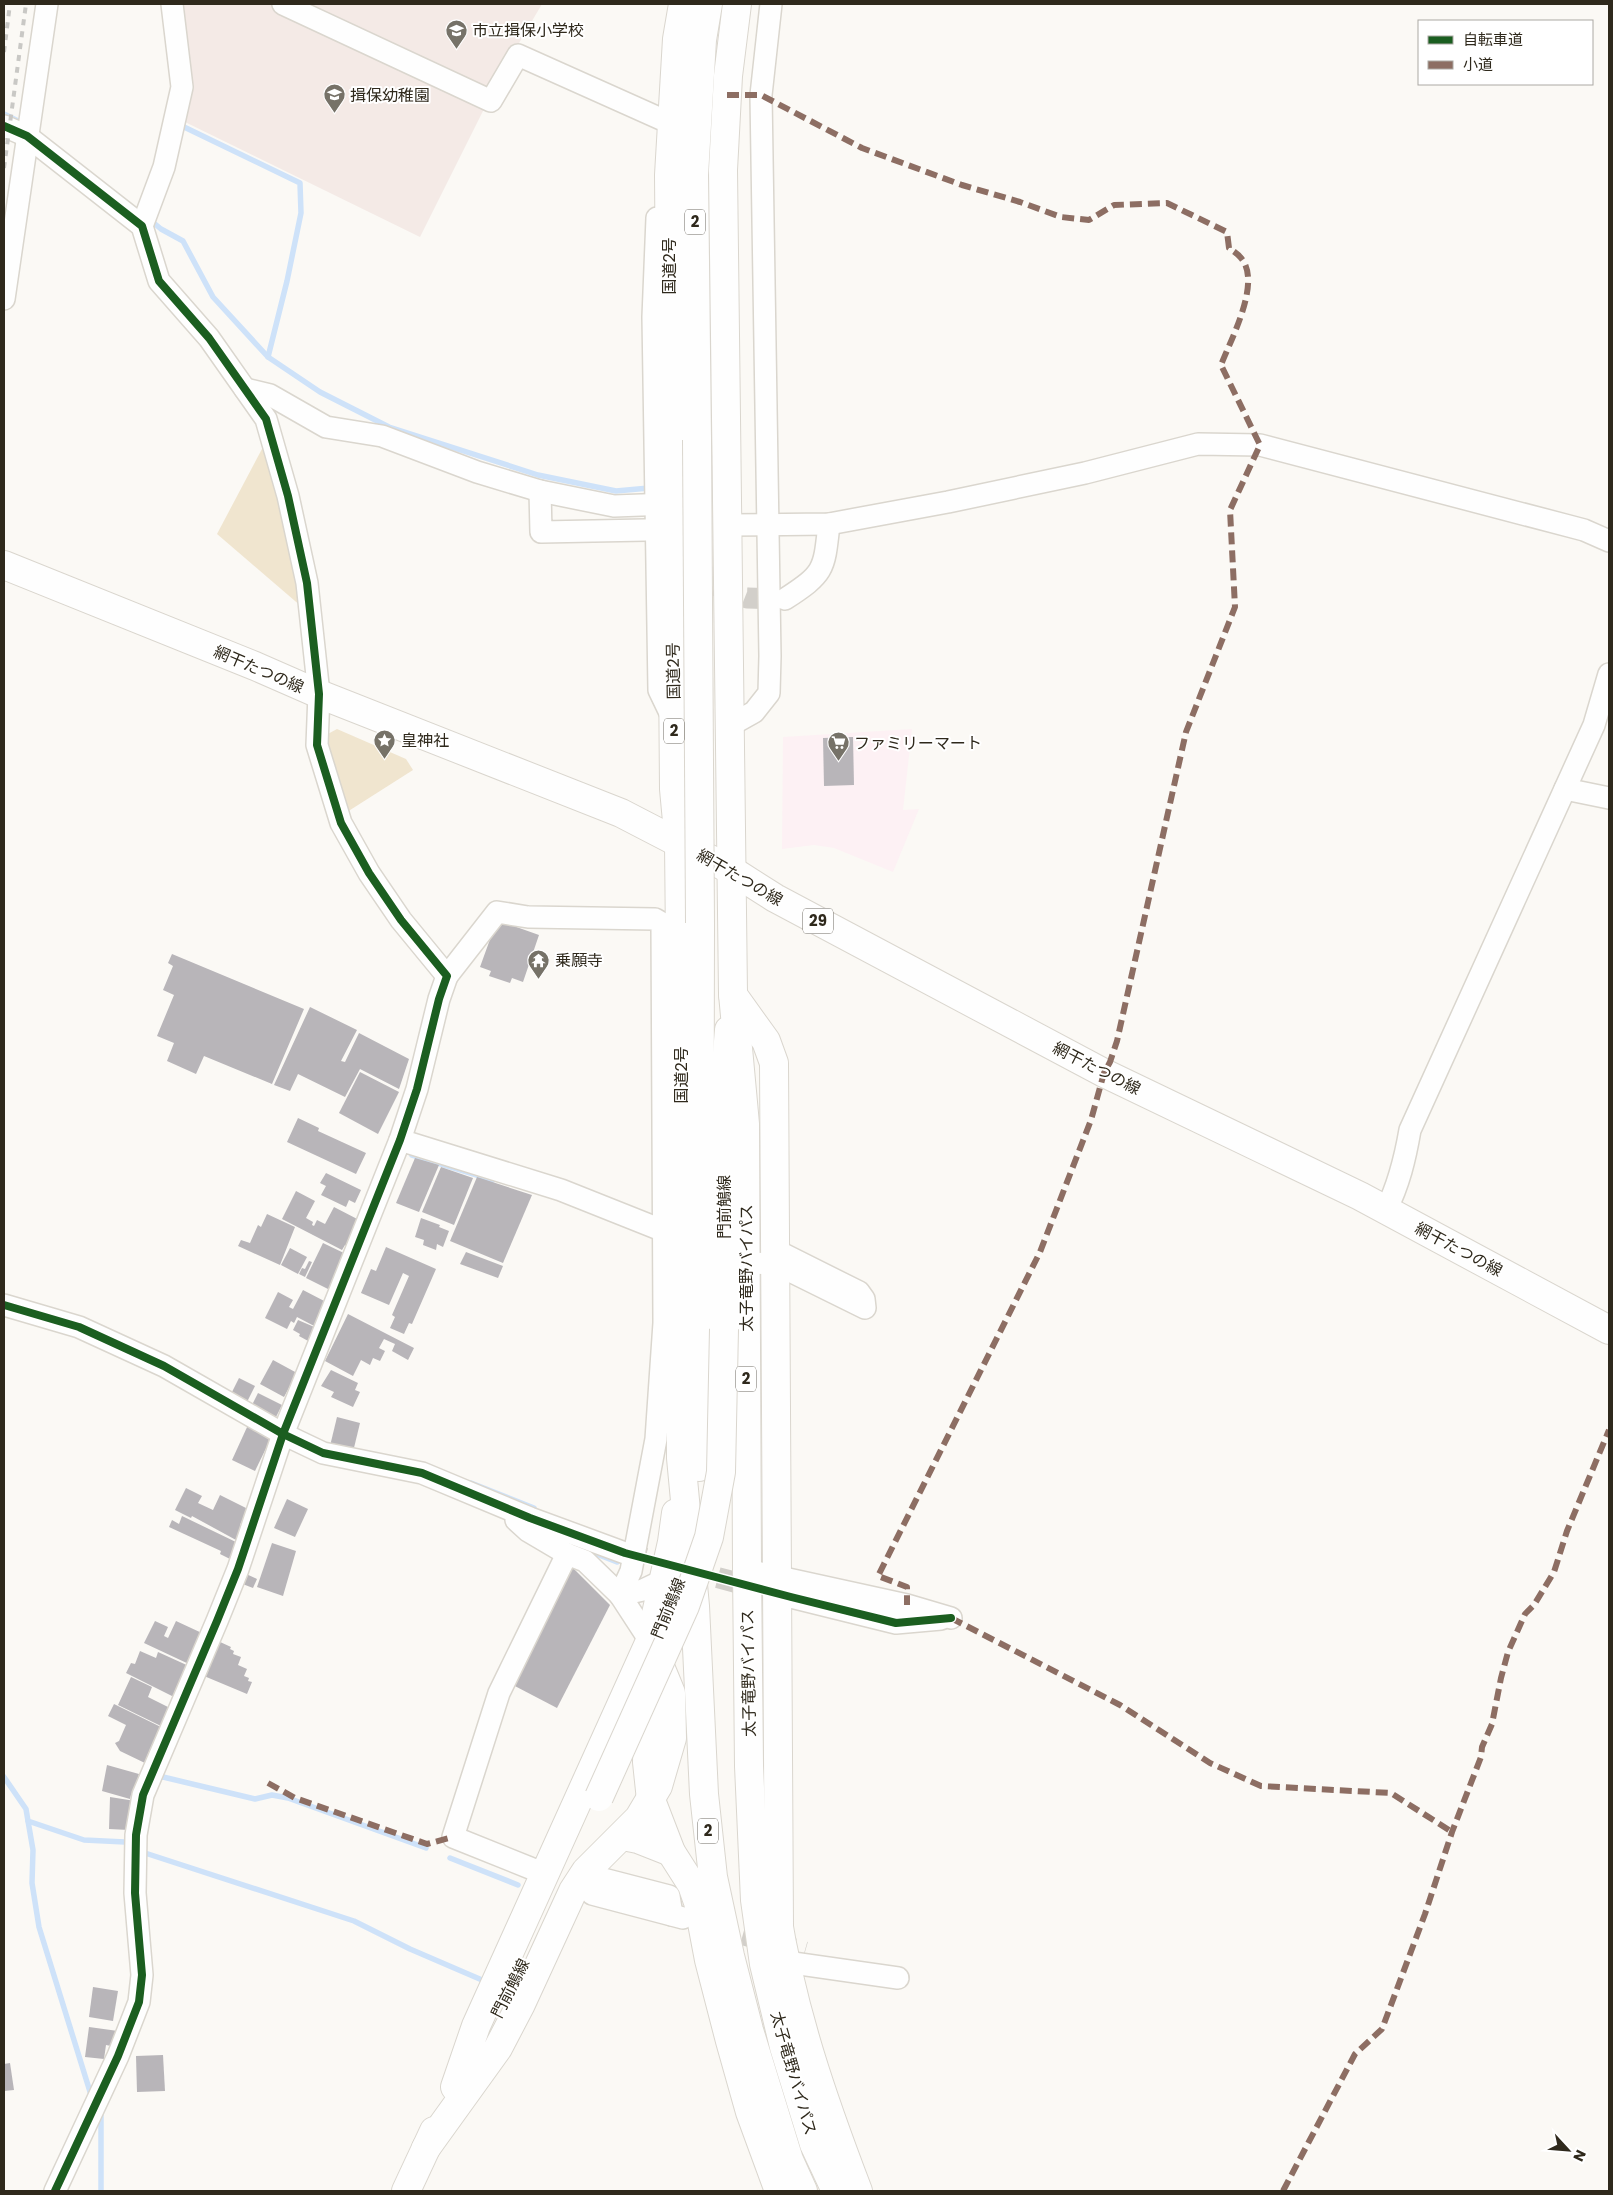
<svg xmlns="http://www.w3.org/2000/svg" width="1613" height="2195" font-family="Poppins,'Noto Sans JP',sans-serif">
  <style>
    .commercial { fill: #fdf1f4 }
    .education { fill: #f4eae6 }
    .green { fill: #f0e5cf }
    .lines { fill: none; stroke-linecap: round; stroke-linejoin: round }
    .stream { stroke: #cee2f9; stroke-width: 5.5 }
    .building { fill: #b8b5b9 }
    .minor-tunnel { stroke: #d2cfca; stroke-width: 21; stroke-dasharray: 21 11; stroke-linecap: butt }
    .minor-casing { stroke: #dad6ce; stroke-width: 24 }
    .secondary-casing { stroke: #dad6ce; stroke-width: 30 }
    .primary-casing { stroke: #dad6ce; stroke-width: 30 }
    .trunk-casing { stroke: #dad6ce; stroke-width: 30 }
    .minor { stroke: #fefefe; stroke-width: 21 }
    .secondary { stroke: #fefefe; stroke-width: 28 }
    .primary { stroke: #fefefe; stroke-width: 28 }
    .trunk { stroke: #fefefe; stroke-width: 28 }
    .rail { stroke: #c9c8c5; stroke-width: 4; stroke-dasharray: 6 6; stroke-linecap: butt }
    .secondary-bridge-casing { stroke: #dad6ce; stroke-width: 30; stroke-linecap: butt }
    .trunk-bridge-casing { stroke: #dad6ce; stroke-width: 30; stroke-linecap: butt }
    .secondary-bridge { stroke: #fefefe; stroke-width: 28 }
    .trunk-bridge { stroke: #fefefe; stroke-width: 28 }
    .quiet { stroke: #8d6e63; stroke-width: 6; stroke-dasharray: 12 6; stroke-linecap: butt }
    .cycleway-casing { stroke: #fff; stroke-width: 11 }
    .cycleway { stroke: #1b5e20; stroke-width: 8 }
    .labels { text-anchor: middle; stroke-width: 4; stroke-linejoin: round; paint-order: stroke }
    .shield { fill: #fff; stroke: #6d6960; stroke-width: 1 }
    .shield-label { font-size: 15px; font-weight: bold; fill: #2f291c }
    .poi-label { font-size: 16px; fill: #2f291c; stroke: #fff; text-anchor: start }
    .street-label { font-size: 16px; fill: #2f291c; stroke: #fff }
  </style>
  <rect width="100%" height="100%" fill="#fbf9f5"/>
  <path class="commercial" d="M912 729 903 810 919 809 893 872 834 848 814 845 782 849 783 737Z"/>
  <g class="education">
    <path d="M178 4H271L485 107 420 237 185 122 188 83Z"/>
    <path d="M304 4H542L489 94Z"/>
  </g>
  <g class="green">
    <path d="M263 447 299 570 302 607 217 534Z"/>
    <path d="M337 729 406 759 413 770 347 812 326 735Z"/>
  </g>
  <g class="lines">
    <g class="stream">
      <path d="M4 114 20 122"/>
      <path d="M182 122V126L300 183 301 213 287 281 268 357"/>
      <path d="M149 219 161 229 183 241 213 297 268 357 320 392 389 427 538 475 616 491 649 488"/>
      <path d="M412 1155 493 1180"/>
      <path d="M471 1483 534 1508"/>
      <path d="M594 1553 617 1562"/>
      <path d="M4 1777 26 1809 28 1821 84 1840 125 1842"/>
      <path d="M158 1779 159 1776 255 1799 272 1795 288 1798 426 1848"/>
      <path d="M28 1821 33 1850 32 1883 39 1927 91 2095"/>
      <path d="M142 1850V1852L354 1921 410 1949 482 1980"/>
      <path d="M450 1858 518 1885"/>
      <path d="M101 2116V2191"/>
    </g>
  </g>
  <g class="building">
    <path d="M853 737 854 785 824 786 823 738Z"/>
    <path d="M497 920 539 935 523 982 512 978 510 983 489 976 491 971 480 967Z"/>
    <path d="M172 954 304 1009 272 1084 204 1056 196 1074 167 1061 174 1043 157 1036 174 995 163 990 173 966 168 963Z"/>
    <path d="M310 1007 357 1030 341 1061 345 1062 359 1033 409 1059 399 1089 360 1069 345 1097 298 1074 290 1091 274 1085Z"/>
    <path d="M360 1072 399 1092 378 1134 339 1113Z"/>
    <path d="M298 1118 319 1128 318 1131 366 1153 356 1174 287 1142Z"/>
    <path d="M415 1158 439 1165 419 1212 396 1203Z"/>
    <path d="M441 1167 473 1178 454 1225 422 1212Z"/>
    <path d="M326 1173 361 1190 355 1203 349 1200 346 1207 321 1195 326 1186 320 1183Z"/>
    <path d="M477 1177 532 1195 503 1263 450 1241Z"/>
    <path d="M296 1191 315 1201 306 1218 313 1222 312 1225 314 1226 317 1220 325 1224 334 1207 363 1222 352 1249 345 1245 342 1250 282 1219Z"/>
    <path d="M267 1214 295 1227 280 1265 238 1246 241 1240 250 1243 258 1225 261 1227Z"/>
    <path d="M421 1218 440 1225 439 1227 449 1231 443 1247 437 1244 436 1250 423 1245 424 1240 415 1237Z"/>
    <path d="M323 1243 348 1255 332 1291 306 1278Z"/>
    <path d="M386 1247 436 1269 412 1324 409 1323 404 1334 390 1328 395 1317 392 1315 409 1276 403 1273 389 1305 361 1293 371 1269 376 1271Z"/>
    <path d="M290 1248 307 1257 298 1274 281 1265Z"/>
    <path d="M466 1252 503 1266 498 1278 460 1264Z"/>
    <path d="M309 1261 312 1262 305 1277 299 1274 302 1268 305 1269Z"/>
    <path d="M303 1290 330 1304 318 1328 297 1317 294 1323 291 1321 287 1329 265 1318 278 1292 293 1300 289 1307 293 1309Z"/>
    <path d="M348 1314 414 1348 408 1360 392 1351 395 1344 384 1339 379 1348 385 1351 380 1361 373 1358 370 1365 361 1360 353 1376 325 1361Z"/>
    <path d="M298 1320 319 1329 310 1342 299 1336 300 1334 293 1330Z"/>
    <path d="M273 1360 297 1373 284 1397 260 1384Z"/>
    <path d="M331 1370 358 1383 355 1390 360 1392 353 1407 331 1397 334 1392 321 1386Z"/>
    <path d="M239 1378 255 1386 246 1404 230 1396Z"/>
    <path d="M258 1393 282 1405 275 1419 251 1407Z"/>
    <path d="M337 1417 360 1423 353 1452 330 1446Z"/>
    <path d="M248 1425 272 1436 255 1471 232 1460Z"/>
    <path d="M186 1488 202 1496 198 1503 213 1510 220 1495 248 1509 240 1525 243 1527 236 1540 192 1516 191 1518 175 1510Z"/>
    <path d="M287 1499 308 1509 295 1537 274 1528Z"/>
    <path d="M182 1516 238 1543 230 1559 220 1554 221 1551 169 1527 172 1520 179 1524Z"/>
    <path d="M272 1543 296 1551 283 1596 257 1587Z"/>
    <path d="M571 1566 610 1605 557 1708 511 1684Z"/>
    <path d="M244 1573 257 1579 253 1588 240 1583Z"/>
    <path d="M155 1621 168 1627 164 1636 168 1638 176 1621 204 1634 191 1665 144 1643Z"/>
    <path d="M218 1641 231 1647 230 1649 234 1651 233 1654 241 1657 238 1665 247 1669 244 1676 249 1678 248 1681 252 1682 247 1694 204 1676Z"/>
    <path d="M140 1651 156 1658 158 1652 191 1667 178 1699 126 1673 131 1663 135 1664Z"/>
    <path d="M131 1677 152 1687 148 1697 174 1710 165 1728 118 1705Z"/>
    <path d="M114 1704 165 1729 157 1745 153 1743 147 1756 150 1758 147 1764 120 1751 115 1743 119 1741 126 1725 108 1716Z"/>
    <path d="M107 1765 139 1774 136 1786V1796L131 1795 130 1799 102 1791Z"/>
    <path d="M110 1797 135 1801 129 1830 109 1829Z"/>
    <path d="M93 1987 118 1991 113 2021 89 2017Z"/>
    <path d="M89 2027 118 2031 116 2047 106 2045 104 2059 85 2057Z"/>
    <path d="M163 2055 165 2091 137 2092 136 2056Z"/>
    <path d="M10 2063 14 2090 4 2091V2064Z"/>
  </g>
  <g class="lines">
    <g class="minor-tunnel">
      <path d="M688 569 704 581 747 598 785 599"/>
      <path d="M625 1553 791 1597"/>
      <path d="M712 1926 805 1952"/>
    </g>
    <defs>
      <g id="minor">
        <path d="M283 4 491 101 518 55 661 119"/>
        <path d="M4 126 27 136 142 226 159 281 209 338 266 419 288 496 307 583 319 694 317 745 341 823 369 873 401 920 447 976 439 999 417 1089 400 1140 283 1434 238 1569 217 1621 143 1795 136 1835 135 1893 142 1975 139 2002 118 2056 55 2191"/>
        <path d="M657 218 653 317 659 690 672 717"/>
        <path d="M142 226 164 167 182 87 172 4"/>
        <path d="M4 299 47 4"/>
        <path d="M245 389 270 395 326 427 382 436 477 472 540 491 614 506 669 504"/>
        <path d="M540 491 541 532 646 530"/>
        <path d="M727 525 829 524 948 502 1085 473 1198 444 1260 445 1584 530 1609 541"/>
        <path d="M785 599C825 573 824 570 829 524"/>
        <path d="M729 726 754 712 769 693 770 656 761 95 771 4"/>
        <path d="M1565 789 1609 798"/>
        <path d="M447 976 497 912 528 917 655 919 662 923 664 1323 656 1439 631 1571 620 1595"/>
        <path d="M400 1140 561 1190 664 1231 676 1234"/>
        <path d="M1386 1210C1399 1184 1405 1159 1410 1130L1594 725 1609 674"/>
        <path d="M746 1263 776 1264 865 1308 864 1299 859 1292 783 1254"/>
        <path d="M4 1305 79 1327 164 1366 283 1434 323 1453 422 1473 530 1518 625 1553"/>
        <path d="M516 1520 528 1531 567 1554 585 1561 620 1595 650 1641"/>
        <path d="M747 1570 907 1605 951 1618"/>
        <path d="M620 1595 643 1590 664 1580"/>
        <path d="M791 1597 896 1623 941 1619"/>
        <path d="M545 1874 453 1837 499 1693 567 1554"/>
        <path d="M584 1874 669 1896 672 1915"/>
        <path d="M592 1894 683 1918"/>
        <path d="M786 1962 898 1978"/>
      </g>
      <g id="secondary">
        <path d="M724 1329 723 1101 729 1030"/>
        <path d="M455 2087 476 2026 650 1641"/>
        <path d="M426 2148 498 2048 521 2004 573 1891 586 1871 639 1818 658 1786 672 1738 671 1693 652 1647"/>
        <path d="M406 2191 434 2131"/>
      </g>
      <path id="primary" d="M4 565 255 666 319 694 621 813 731 870 775 898 1104 1073 1360 1196 1609 1330"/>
      <g id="trunk">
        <path d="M683 4 677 39 669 175 674 789 679 843 681 1039 680 1235 681 1458 695 1606 704 1794 713 1877 730 1956 749 2030 789 2160 803 2191"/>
        <path d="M737 4 728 76 723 170 733 994 745 1124 747 1570 749 1766 755 1900 764 1964 784 2047 814 2144 836 2191"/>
        <path d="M697 440 694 175 702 40 708 4"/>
        <path d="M733 995 766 1041 774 1063 779 1927"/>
        <path d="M699 1467 700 923"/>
        <path d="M676 1513 672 1542 650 1641 647 1762 651 1800 671 1852 692 1885 698 1902 709 1960 730 2041 750 2112 779 2191"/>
        <path d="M623 1836 638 1839 671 1852"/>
        <path d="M776 1910C792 2010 822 2097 858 2191"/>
      </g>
    </defs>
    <use href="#minor" class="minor-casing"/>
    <use href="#secondary" class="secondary-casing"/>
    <use href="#primary" class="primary-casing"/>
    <use href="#trunk" class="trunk-casing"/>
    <use href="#minor" class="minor"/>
    <use href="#secondary" class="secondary"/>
    <use href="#primary" class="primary"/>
    <use href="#trunk" class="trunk"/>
    <g class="rail">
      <path d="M4 52 10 4"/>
      <path d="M4 168 26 4"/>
    </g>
    <defs>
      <path id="secondary-bridge" d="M599 1797 685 1606 709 1537 721 1472 724 1329"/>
      <path id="trunk-bridge" d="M697 440 700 923"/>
    </defs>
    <use href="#secondary-bridge" class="secondary-bridge-casing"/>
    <use href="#trunk-bridge" class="trunk-bridge-casing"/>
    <use href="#secondary-bridge" class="secondary-bridge"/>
    <use href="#trunk-bridge" class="trunk-bridge"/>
    <g class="quiet">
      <path d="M727 95H761L862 148 962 185 1020 202 1061 217 1089 220 1114 205 1167 203 1227 232 1229 248C1233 251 1238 254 1241 258 1262 282 1231 339 1221 365L1260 445 1230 510 1235 607 1186 732 1117 1041 1110 1062 1104 1073 1091 1120 1040 1252 878 1576 907 1587V1605"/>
      <path d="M951 1618 1120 1705 1210 1763 1261 1786 1391 1793 1452 1832"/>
      <path d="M268 1783 295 1798 427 1844 453 1837"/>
      <path d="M1283 2191 1355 2054 1382 2029 1425 1914 1452 1832 1481 1757 1482 1747 1492 1724 1501 1678 1508 1652 1525 1614 1534 1605 1554 1572 1567 1531 1609 1430"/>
    </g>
    <defs>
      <g id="cycleway">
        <path d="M4 126 27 136 142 226 159 281 209 338 266 419 288 496 307 583 319 694 317 745 341 823 369 873 401 920 447 976 439 999 417 1089 400 1140 283 1434 238 1569 217 1621 143 1795 136 1835 135 1893 142 1975 139 2002 118 2056 55 2191"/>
        <path d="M4 1305 79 1327 164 1366 283 1434 323 1453 422 1473 530 1518 625 1553 791 1597 896 1623 951 1618"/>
      </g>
    </defs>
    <use href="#cycleway" class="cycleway-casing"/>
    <use href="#cycleway" class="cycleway"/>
  </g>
  <defs>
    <symbol id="school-pin" viewBox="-11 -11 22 30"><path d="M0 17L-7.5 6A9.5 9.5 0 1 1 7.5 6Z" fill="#767268" stroke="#fff"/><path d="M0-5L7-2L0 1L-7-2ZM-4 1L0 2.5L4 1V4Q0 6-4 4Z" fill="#fff"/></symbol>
    <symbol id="sight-pin" viewBox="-11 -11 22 30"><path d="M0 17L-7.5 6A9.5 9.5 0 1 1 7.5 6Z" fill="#767268" stroke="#fff"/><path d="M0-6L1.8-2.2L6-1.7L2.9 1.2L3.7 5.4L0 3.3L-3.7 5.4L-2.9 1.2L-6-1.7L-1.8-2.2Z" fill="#fff"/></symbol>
    <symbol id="supermarket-pin" viewBox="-11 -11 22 30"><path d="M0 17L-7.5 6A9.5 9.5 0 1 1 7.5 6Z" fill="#767268" stroke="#fff"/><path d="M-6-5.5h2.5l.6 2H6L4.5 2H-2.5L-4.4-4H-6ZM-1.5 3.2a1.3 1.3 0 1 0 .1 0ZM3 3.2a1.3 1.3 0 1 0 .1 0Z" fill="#fff"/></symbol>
    <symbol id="temple-pin" viewBox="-11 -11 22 30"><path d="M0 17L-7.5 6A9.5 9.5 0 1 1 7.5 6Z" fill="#767268" stroke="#fff"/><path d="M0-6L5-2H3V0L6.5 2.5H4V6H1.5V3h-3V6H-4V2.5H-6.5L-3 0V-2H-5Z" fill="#fff"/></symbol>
  </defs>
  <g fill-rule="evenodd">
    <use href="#school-pin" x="444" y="18" width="25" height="34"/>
    <use href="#school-pin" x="322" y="82" width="25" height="34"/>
    <use href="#sight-pin" x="372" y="728" width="25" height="34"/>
    <use href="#supermarket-pin" x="826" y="730" width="25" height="34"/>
    <use href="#temple-pin" x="526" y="948" width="25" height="34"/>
  </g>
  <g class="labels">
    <g class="shield">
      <rect x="685" y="209.5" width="20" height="25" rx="4"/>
      <rect x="664" y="718.5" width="20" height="25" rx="4"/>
      <rect x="803" y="908.5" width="30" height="25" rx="4"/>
      <rect x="736" y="1366.5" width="20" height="25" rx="4"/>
      <rect x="698" y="1818.5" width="20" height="25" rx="4"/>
    </g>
    <g class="shield-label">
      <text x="695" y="227">2</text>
      <text x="674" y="736">2</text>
      <text x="818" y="926">29</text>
      <text x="746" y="1384">2</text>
      <text x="708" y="1836">2</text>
    </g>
    <g class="poi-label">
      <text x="472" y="36">市立揖保小学校</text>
      <text x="350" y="101">揖保幼稚園</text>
      <text x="401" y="746">皇神社</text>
      <text x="854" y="749">ファミリーマート</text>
      <text x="555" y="966">乗願寺</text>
    </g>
    <g class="street-label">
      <text transform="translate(669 266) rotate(-90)" y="6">国道2号</text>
      <text transform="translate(259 669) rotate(23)" y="6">網干たつの線</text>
      <text transform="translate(673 671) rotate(-91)" y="6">国道2号</text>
      <text transform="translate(740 877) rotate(30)" y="6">網干たつの線</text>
      <text transform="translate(1097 1068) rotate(27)" y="6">網干たつの線</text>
      <text transform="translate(681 1075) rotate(-90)" y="6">国道2号</text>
      <text transform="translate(724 1207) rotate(-90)" y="6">門前鵤線</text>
      <text transform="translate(1459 1249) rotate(28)" y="6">網干たつの線</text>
      <text transform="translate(746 1268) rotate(-90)" y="6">太子竜野バイパス</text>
      <text transform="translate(668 1608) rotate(-68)" y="6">門前鵤線</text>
      <text transform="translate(748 1673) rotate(-91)" y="6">太子竜野バイパス</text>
      <text transform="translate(510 1988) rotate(-63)" y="6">門前鵤線</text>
      <text transform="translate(794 2073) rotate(74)" y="6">太子竜野バイパス</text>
    </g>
  </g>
  <rect width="1613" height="2195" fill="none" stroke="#2f291c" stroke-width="10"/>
  <rect x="1418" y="20" width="175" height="65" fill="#ffffff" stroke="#aca9a4"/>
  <rect x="1428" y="36" width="25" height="8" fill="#1b5e20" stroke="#aca9a4"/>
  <text x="1463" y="45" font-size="15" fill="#2f291c">自転車道</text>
  <rect x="1428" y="61" width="25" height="8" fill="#8d6e63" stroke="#aca9a4"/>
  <text x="1463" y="70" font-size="15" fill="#2f291c">小道</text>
  <g transform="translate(1568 2150) rotate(116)" stroke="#ffffff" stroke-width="4" paint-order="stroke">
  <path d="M0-4L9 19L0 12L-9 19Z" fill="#2f291c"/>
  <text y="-8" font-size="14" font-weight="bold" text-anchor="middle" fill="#2f291c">N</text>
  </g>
</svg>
